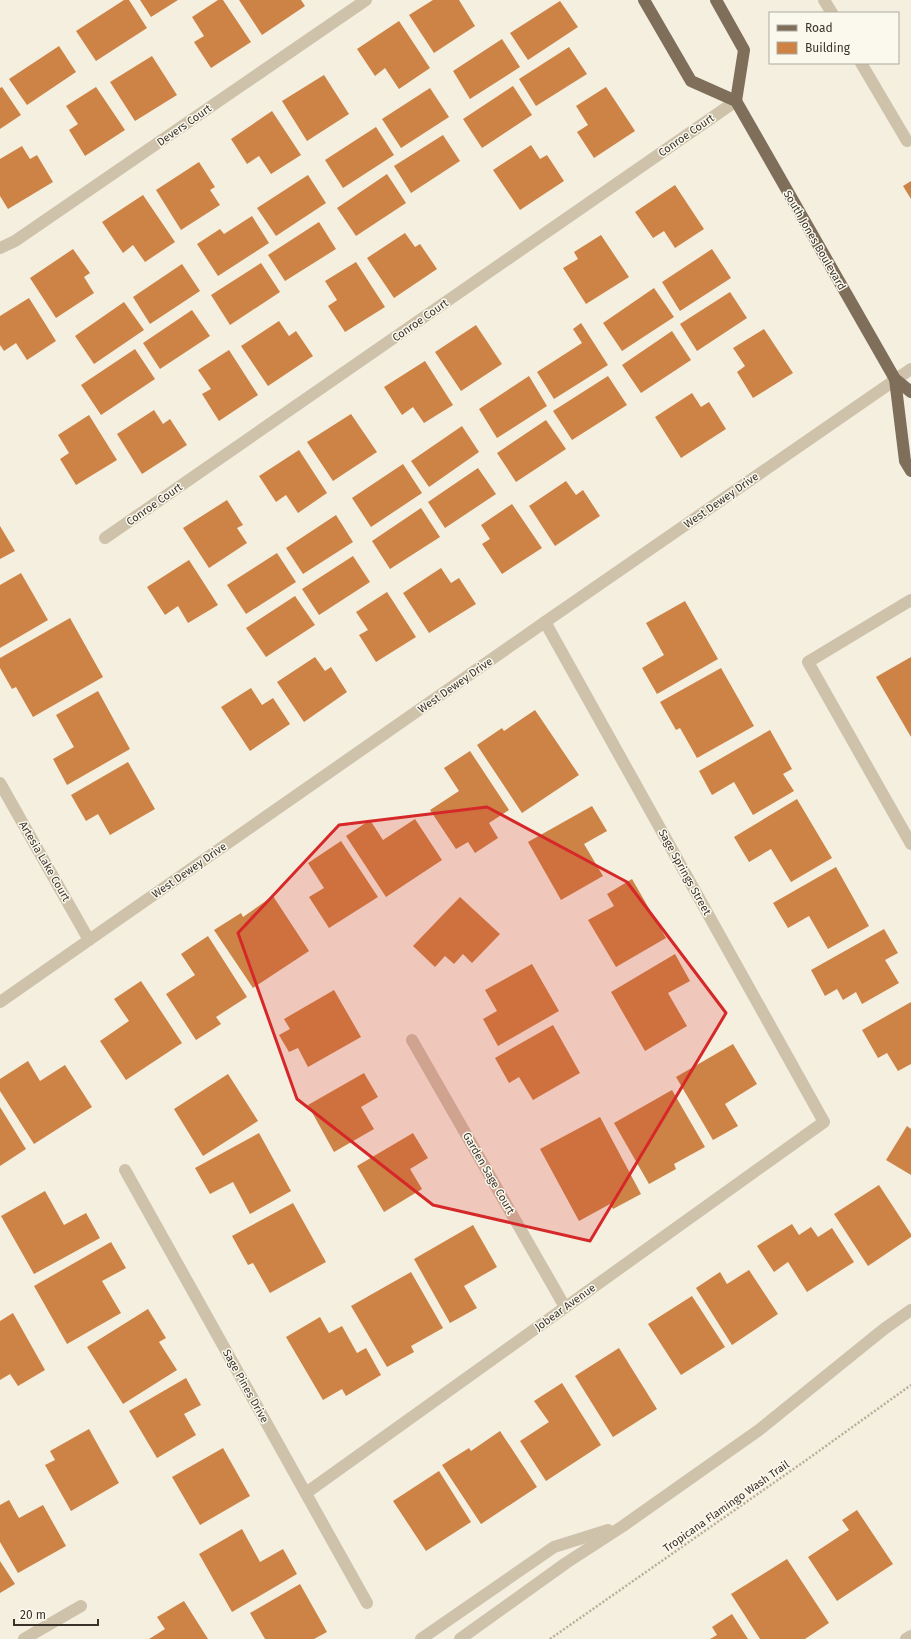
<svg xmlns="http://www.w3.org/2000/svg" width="911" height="1639" font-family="'Fira Sans',sans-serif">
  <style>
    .building { fill: #cd8345 }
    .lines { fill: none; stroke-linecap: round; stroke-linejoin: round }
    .path { stroke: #baad94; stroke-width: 2.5; stroke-dasharray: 2 2; stroke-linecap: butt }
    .lane { stroke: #cec2aa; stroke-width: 12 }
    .street { stroke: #cec2aa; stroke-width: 12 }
    .primary { stroke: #7e6e5a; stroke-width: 12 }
    .marked { fill: #d62828; fill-opacity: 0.2; stroke: #d62828; stroke-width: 3; stroke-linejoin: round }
    .labels { text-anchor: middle; stroke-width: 3; stroke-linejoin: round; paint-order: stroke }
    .street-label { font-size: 11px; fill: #3b332a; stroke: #fbf8ed }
  </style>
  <rect width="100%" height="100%" fill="#f5efe0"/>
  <g class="building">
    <path d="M124 0H129L147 28 96 61 76 31Z"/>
    <path d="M140 0H178L151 17Z"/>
    <path d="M218 0H223L251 42 211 68 194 42 204 36 192 17Z"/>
    <path d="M239 0H301L305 6 262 35Z"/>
    <path d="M433 0H459L475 26 434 53 409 15Z"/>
    <path d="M560 1 578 27 528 60 510 33Z"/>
    <path d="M399 21 430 68 399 89 385 68 375 76 357 49Z"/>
    <path d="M502 39 520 67 470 99 453 71Z"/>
    <path d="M59 46 76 72 27 105 9 79Z"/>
    <path d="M569 47 587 74 536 106 519 79Z"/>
    <path d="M152 56 177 95 135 121 110 82Z"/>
    <path d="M324 75 349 114 307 141 282 101Z"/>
    <path d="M513 86 532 115 482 148 463 119Z"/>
    <path d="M2 87 21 115 0 129V88Z"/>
    <path d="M96 87 125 130 85 156 69 130 78 124 66 106Z"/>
    <path d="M606 87 635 131 594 158 577 132 588 125 576 106Z"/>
    <path d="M430 88 449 117 401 148 382 119Z"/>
    <path d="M272 111 301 155 271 174 259 156 247 164 231 139Z"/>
    <path d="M376 127 394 155 343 188 325 160Z"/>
    <path d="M443 135 460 161 411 193 394 166Z"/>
    <path d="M531 145 540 159 547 155 564 181 520 210 493 170Z"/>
    <path d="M22 146 30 159 37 155 53 182 8 209 0 196V159Z"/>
    <path d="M199 162 215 187 210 190 220 205 181 230 156 190Z"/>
    <path d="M387 174 406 203 356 236 337 208Z"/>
    <path d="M308 175 326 203 276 236 257 208Z"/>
    <path d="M911 181V199L903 186Z"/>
    <path d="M675 185 704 229 675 248 664 231 653 238 635 212Z"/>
    <path d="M143 195 175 242 145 262 133 245 123 253 102 222Z"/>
    <path d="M252 216 269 243 218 276 197 244 220 229 224 234Z"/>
    <path d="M319 222 336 249 285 281 268 255Z"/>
    <path d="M405 233 415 247 420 244 437 269 394 298 367 258Z"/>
    <path d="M601 235 629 277 586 304 563 268 578 259 574 252Z"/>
    <path d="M73 249 90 273 84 277 94 293 56 318 30 278Z"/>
    <path d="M712 249 731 278 680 311 662 282Z"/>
    <path d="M356 262 385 307 345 332 328 306 337 300 325 281Z"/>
    <path d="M261 263 280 292 230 325 211 295Z"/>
    <path d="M182 264 200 291 150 324 133 297Z"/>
    <path d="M654 288 674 317 622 351 603 323Z"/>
    <path d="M730 292 747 318 697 351 680 324Z"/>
    <path d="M29 298 56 341 27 360 16 343 4 351 0 345V316Z"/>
    <path d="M124 302 144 330 94 364 75 336Z"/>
    <path d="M192 310 210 336 160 369 143 343Z"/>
    <path d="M279 321 289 336 296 331 313 356 268 386 241 346Z"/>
    <path d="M581 323 608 365 554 399 537 372 582 343 573 329Z"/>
    <path d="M476 325 502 364 461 391 435 352Z"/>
    <path d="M764 329 793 373 753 398 737 372 745 366 733 348Z"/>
    <path d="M672 331 691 360 641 393 622 365Z"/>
    <path d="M135 349 155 379 101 415 81 385Z"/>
    <path d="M229 350 258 395 219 421 202 394 211 389 198 370Z"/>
    <path d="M425 361 453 405 424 423 413 407 402 415 384 387Z"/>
    <path d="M529 376 547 406 497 438 479 409Z"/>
    <path d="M608 376 627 405 572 440 553 411Z"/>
    <path d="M692 393 701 407 709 402 726 429 681 458 655 417Z"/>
    <path d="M154 410 163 424 170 419 187 445 142 474 117 434Z"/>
    <path d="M351 414 377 452 333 481 307 442Z"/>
    <path d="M89 415 117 460 76 485 60 459 69 453 58 435Z"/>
    <path d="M546 420 566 449 516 482 497 453Z"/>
    <path d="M462 426 479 452 429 487 411 461Z"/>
    <path d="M299 450 327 493 298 513 286 495 276 502 259 476Z"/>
    <path d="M403 464 422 493 371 527 352 498Z"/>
    <path d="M478 468 496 494 445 528 428 502Z"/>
    <path d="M566 481 576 495 583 490 600 516 555 546 529 506Z"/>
    <path d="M227 500 243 525 237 528 247 543 209 568 183 528Z"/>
    <path d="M512 504 542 548 502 574 482 544 490 539 481 525Z"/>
    <path d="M421 508 440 537 390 569 372 541Z"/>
    <path d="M336 515 353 542 303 574 286 548Z"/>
    <path d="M0 526 15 551 0 559Z"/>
    <path d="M277 553 296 582 246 614 227 585Z"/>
    <path d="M353 556 370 582 319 615 302 589Z"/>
    <path d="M189 560 218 605 188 623 178 606 165 615 147 587Z"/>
    <path d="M441 568 451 583 459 578 476 604 429 633 403 593Z"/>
    <path d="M21 573 48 620 0 648V585Z"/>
    <path d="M387 592 416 637 376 662 359 635 368 630 356 612Z"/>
    <path d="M295 596 315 625 266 657 246 628Z"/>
    <path d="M685 601 718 659 657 694 642 668 664 655 646 623Z"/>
    <path d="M70 618 103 677 33 717 16 687 12 689 0 668V658Z"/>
    <path d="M315 657 325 671 331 667 347 692 304 722 277 682Z"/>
    <path d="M911 657V737L876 677Z"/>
    <path d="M721 668 754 726 697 758 680 728 676 730 660 702Z"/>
    <path d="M251 688 262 705 273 698 290 724 250 751 221 707Z"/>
    <path d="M98 691 130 749 67 785 53 759 74 747 56 715Z"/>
    <path d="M535 710 579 775 522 813 477 745 502 728 504 731Z"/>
    <path d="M770 730 792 769 783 774 794 791 753 815 734 782 712 795 699 771Z"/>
    <path d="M470 751 509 810 489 823 498 838 475 853 468 842 456 849 430 810 459 791 444 768Z"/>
    <path d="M128 762 155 809 110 835 98 814 86 821 71 795Z"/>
    <path d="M797 799 832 858 791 882 771 849 749 862 734 837Z"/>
    <path d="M592 806 607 831 584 844 603 876 561 900 528 842Z"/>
    <path d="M415 819 442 860 386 897 346 836 370 820 383 840Z"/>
    <path d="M341 841 378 897 329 928 309 897 324 888 308 863Z"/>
    <path d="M836 867 869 926 828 949 809 916 788 928 773 903Z"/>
    <path d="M632 879 666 938 616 967 588 920 614 906 607 894Z"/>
    <path d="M273 896 309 951 253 988 214 930 241 913 243 917Z"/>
    <path d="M460 897 500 934 472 963 463 954 454 964 445 956 435 967 413 946Z"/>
    <path d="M884 929 898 953 885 960 899 983 862 1004 856 992 843 1000 837 989 825 996 811 970Z"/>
    <path d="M208 936 247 997 216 1017 221 1024 196 1040 166 994 195 975 181 954Z"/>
    <path d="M675 954 690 981 668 993 687 1026 645 1051 611 992Z"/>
    <path d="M532 964 559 1011 498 1046 483 1019 497 1011 485 990Z"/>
    <path d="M141 981 182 1043 126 1080 100 1041 129 1021 114 999Z"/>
    <path d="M334 990 361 1037 308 1067 298 1048 289 1052 279 1035 290 1029 284 1019Z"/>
    <path d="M911 1002V1064L898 1071 887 1053 878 1058 862 1030Z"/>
    <path d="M553 1025 580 1073 533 1100 519 1077 509 1083 495 1058Z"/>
    <path d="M733 1044 757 1084 725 1104 738 1126 713 1140 676 1077Z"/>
    <path d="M28 1061 40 1081 65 1065 92 1107 34 1144 0 1091V1079Z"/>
    <path d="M364 1073 378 1097 361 1107 374 1129 334 1152 308 1105Z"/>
    <path d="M228 1074 258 1121 203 1156 174 1109Z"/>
    <path d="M672 1090 705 1147 674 1164 676 1169 649 1184 614 1123Z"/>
    <path d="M0 1107 26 1149 0 1166Z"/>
    <path d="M600 1117 641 1194 613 1209 610 1204 579 1221 540 1149Z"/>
    <path d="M907 1126 911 1129V1175L886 1160Z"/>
    <path d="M259 1133 291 1191 250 1214 233 1182 210 1194 195 1168Z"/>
    <path d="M413 1133 428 1158 410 1169 422 1189 384 1212 357 1166Z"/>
    <path d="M879 1185 911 1234V1237L868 1266 834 1214Z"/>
    <path d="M45 1191 64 1225 86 1213 100 1238 34 1274 1 1216Z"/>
    <path d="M293 1203 326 1262 270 1293 253 1263 248 1265 232 1236Z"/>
    <path d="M792 1224 799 1235 811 1227 818 1237 832 1228 854 1262 807 1292 788 1262 774 1272 757 1246Z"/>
    <path d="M473 1225 497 1267 464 1286 477 1308 450 1323 414 1259Z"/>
    <path d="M111 1242 126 1268 102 1281 121 1313 67 1344 34 1286Z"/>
    <path d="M749 1270 778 1314 732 1345 696 1288 720 1272 727 1284Z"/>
    <path d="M411 1272 443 1328 411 1346 414 1352 387 1367 351 1306Z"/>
    <path d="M692 1296 725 1347 681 1375 648 1324Z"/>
    <path d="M148 1309 166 1338 159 1342 177 1370 123 1404 87 1347Z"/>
    <path d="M13 1313 45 1370 18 1386 10 1374 0 1380V1321Z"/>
    <path d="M320 1317 329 1333 342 1326 357 1353 366 1348 381 1375 346 1396 342 1389 323 1400 286 1337Z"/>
    <path d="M619 1348 657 1409 613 1437 575 1376Z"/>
    <path d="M186 1378 201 1405 184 1414 196 1435 157 1458 129 1411Z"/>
    <path d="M562 1383 601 1445 546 1481 520 1441 549 1422 534 1401Z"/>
    <path d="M89 1429 119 1483 71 1511 45 1465 55 1460 50 1451Z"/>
    <path d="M500 1431 537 1487 481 1524 442 1465 469 1448 471 1451Z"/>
    <path d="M223 1448 250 1496 200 1525 172 1477Z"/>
    <path d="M439 1471 471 1522 426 1551 393 1501Z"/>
    <path d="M9 1500 19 1518 43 1505 66 1546 18 1573 0 1542V1505Z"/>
    <path d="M857 1510 893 1564 837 1601 808 1557 849 1530 842 1520Z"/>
    <path d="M242 1529 260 1562 283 1549 297 1574 232 1612 199 1554Z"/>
    <path d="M787 1559 829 1623 805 1639H760L731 1594Z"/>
    <path d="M0 1561 15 1584 0 1593Z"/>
    <path d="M300 1584 327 1632 314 1639H265L250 1613Z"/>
    <path d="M184 1601 208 1639H149L165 1629 157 1617Z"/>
    <path d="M732 1614 748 1639H710L717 1635 712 1627Z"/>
  </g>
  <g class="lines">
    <path class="path" d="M550 1639 805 1461 911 1385"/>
    <g class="lane">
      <path d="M824 0 832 13"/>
      <path d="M861 63 907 141"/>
      <path d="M911 600 808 662 911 844"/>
      <path d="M421 1639 554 1547 608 1530"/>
      <path d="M460 1639 566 1563 623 1526 759 1430 884 1329 911 1310"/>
    </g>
    <g class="street">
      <path d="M0 248 15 241 366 0"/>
      <path d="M105 538 736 101"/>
      <path d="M0 783 89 940"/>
      <path d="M0 1002 545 622 911 369"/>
      <path d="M412 1040 565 1307"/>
      <path d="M125 1170 367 1603"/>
      <path d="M306 1493 824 1122 545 622"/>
      <path d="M24 1639 81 1606"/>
      <path d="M906 1639 911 1636"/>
    </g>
    <g class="primary">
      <path d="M644 0 691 81 736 101 895 379 911 392"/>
      <path d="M716 0 744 50 736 101"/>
      <path d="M895 379 905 461 911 471"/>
    </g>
  </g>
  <path class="marked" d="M487 807 627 882 726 1013 590 1241 433 1205 297 1099 238 933 339 825Z"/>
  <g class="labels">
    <g class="street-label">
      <text transform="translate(184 125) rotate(-35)" y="4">Devers Court</text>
      <text transform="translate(686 135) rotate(-35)" y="4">Conroe Court</text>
      <text transform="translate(815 240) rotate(60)" y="4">South Jones Boulevard</text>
      <text transform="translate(420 320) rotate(-35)" y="4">Conroe Court</text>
      <text transform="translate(721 500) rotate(-35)" y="4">West Dewey Drive</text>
      <text transform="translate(154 504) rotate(-35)" y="4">Conroe Court</text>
      <text transform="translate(455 685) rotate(-35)" y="4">West Dewey Drive</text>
      <text transform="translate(45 861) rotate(60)" y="4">Artesia Lake Court</text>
      <text transform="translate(189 870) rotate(-35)" y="4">West Dewey Drive</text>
      <text transform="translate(685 872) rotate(61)" y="4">Sage Springs Street</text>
      <text transform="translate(489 1173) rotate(60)" y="4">Garden Sage Court</text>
      <text transform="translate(565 1307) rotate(-36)" y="4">Jobear Avenue</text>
      <text transform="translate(246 1386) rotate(61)" y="4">Sage Pines Drive</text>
      <text transform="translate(726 1506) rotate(-35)" y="4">Tropicana Flamingo Wash Trail</text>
    </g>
  </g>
  <rect x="769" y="12" width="130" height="52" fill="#fbf8ed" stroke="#aea99f"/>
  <rect x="777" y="25" width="20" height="6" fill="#7e6e5a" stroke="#aea99f"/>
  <text x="805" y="32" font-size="12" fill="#3b332a">Road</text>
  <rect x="777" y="42" width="20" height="12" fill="#cd8345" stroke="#aea99f"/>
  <text x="805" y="52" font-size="12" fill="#3b332a">Building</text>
  <path d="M14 1619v6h84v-6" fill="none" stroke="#3b332a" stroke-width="2"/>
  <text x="20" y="1619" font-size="12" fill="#3b332a" stroke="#fbf8ed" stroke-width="3" paint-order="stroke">20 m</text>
</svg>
